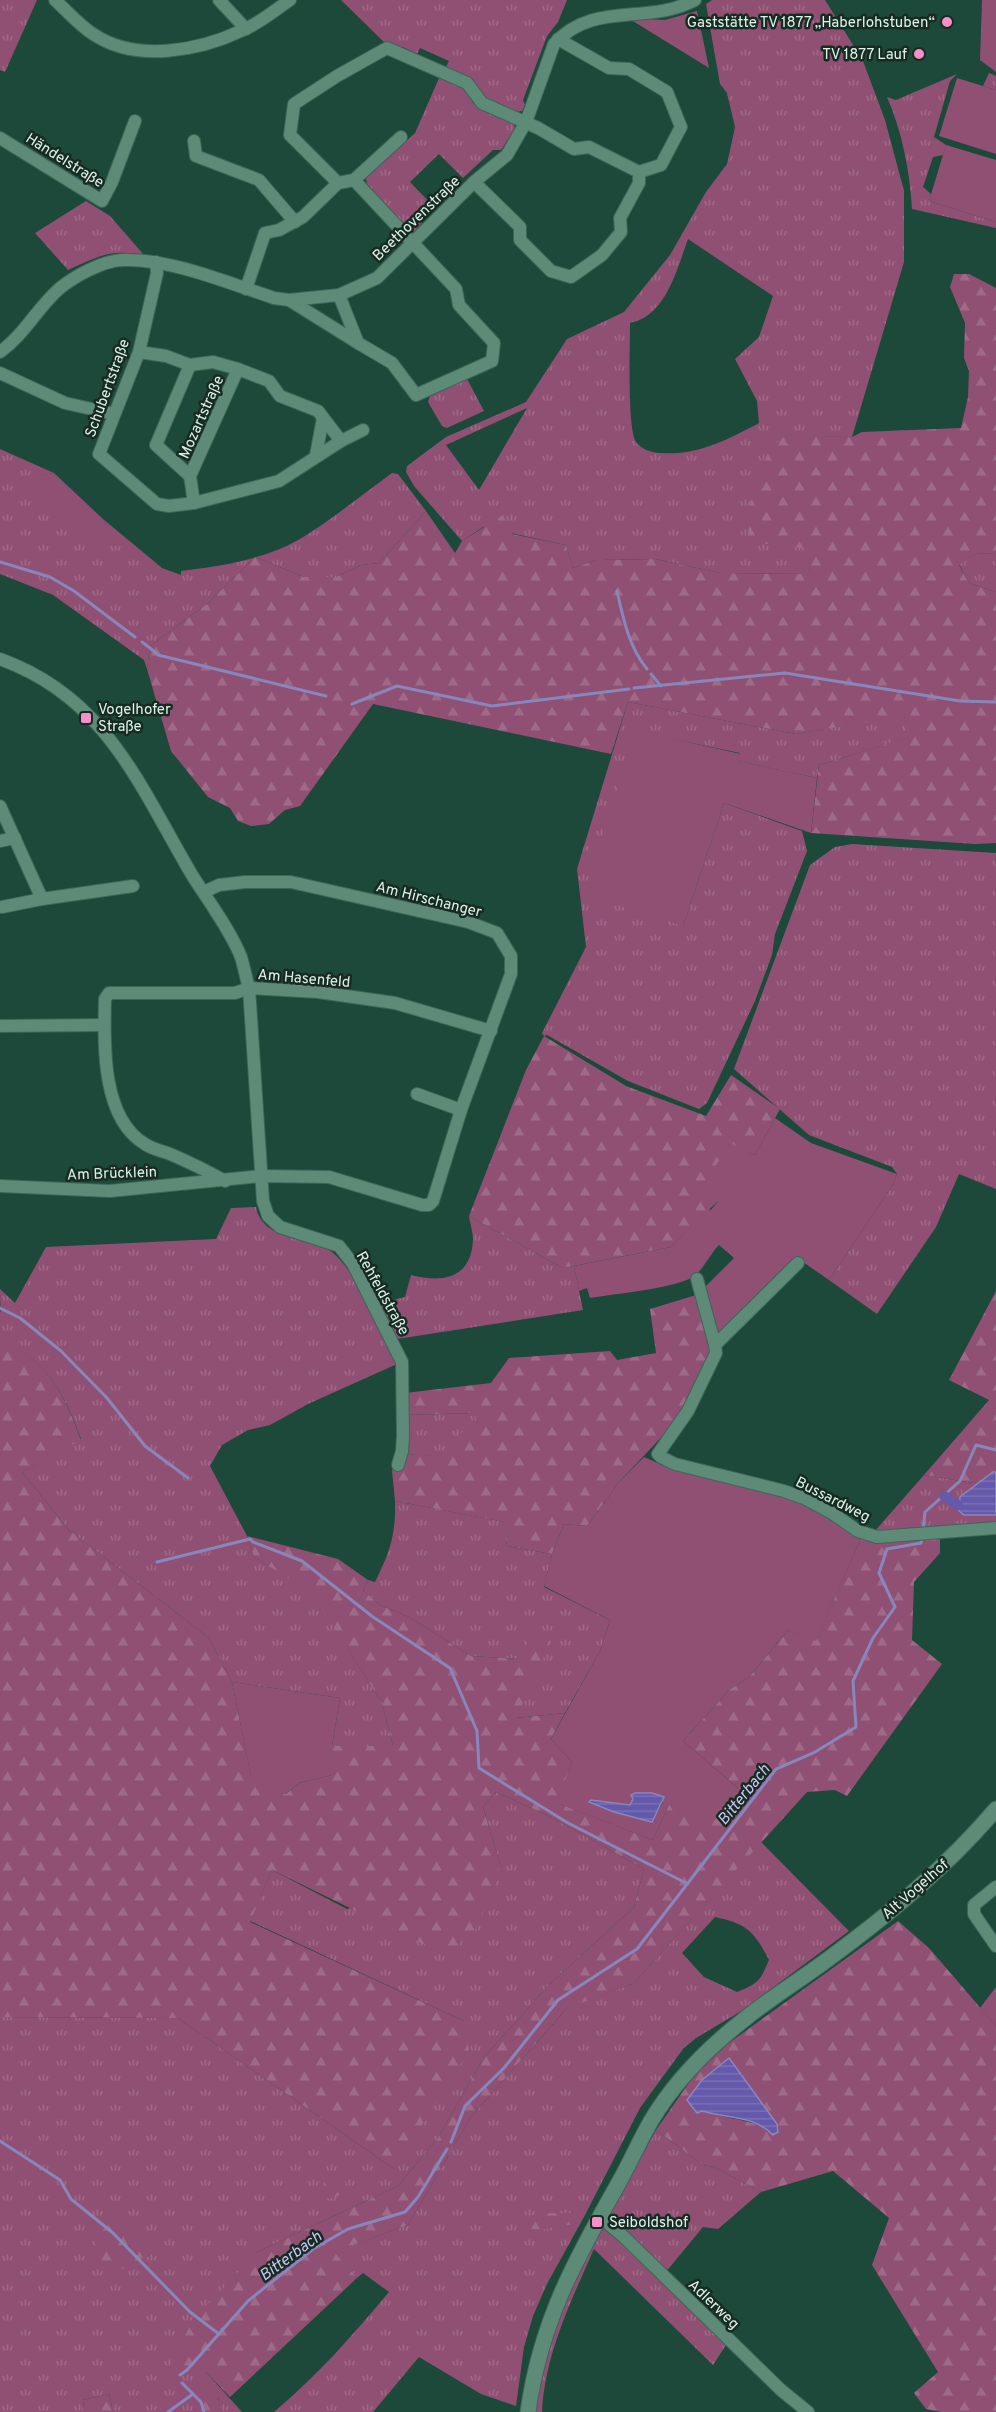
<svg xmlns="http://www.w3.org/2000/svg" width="996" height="2412" font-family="Overpass,sans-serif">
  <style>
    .grass { fill: url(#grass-tufts); fill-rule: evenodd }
    .forest { fill: url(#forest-firs); fill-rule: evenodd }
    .green { fill: #905073; fill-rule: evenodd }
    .water { fill: url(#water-rules); stroke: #8887bd; stroke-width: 1.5 }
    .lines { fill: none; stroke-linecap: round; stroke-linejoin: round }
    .stream { stroke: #8887bd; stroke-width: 3 }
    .canal { stroke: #6459aa; stroke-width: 10 }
    .street-casing { stroke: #3d6658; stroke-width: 14 }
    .secondary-casing { stroke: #3d6658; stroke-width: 17 }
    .street { stroke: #5d8b78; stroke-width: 12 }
    .secondary { stroke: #5d8b78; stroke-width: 15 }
    .poi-dot { fill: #f98fc8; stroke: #182b23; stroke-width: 2 }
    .labels { text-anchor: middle; stroke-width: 5; stroke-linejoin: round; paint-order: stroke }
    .poi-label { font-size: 15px; fill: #dbf3e8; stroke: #182b23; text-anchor: end }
    .street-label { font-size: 15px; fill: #dbf3e8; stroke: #182b23 }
    .water-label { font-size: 16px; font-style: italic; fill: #c8c6f2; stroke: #182b23 }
  </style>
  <defs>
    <pattern id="grass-tufts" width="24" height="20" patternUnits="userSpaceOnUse" patternTransform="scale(1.5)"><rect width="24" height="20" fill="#905073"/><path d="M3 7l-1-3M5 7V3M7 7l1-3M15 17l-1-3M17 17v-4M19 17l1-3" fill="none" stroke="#9f6a87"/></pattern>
    <pattern id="forest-firs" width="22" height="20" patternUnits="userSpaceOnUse" patternTransform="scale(1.5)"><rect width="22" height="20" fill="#905073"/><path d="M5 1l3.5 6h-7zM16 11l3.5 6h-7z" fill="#9f6a87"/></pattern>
    <pattern id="water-rules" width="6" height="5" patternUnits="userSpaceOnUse" patternTransform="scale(1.5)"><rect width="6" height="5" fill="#6459aa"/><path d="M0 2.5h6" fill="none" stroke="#7a71b6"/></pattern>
  </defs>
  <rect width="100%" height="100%" fill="#1c4939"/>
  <g class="grass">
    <path d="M0 0H37L5 72 0 70Z"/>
    <path d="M341 0H567L558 22 547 36 523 100 525 105 522 111 516 112 485 100 474 83 446 67 449 61 420 48 417 54 403 47 402 51 388 46Z"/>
    <path d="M712 0H825L863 61 885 120 904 191V262L852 437 785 436 811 549 809 574 721 573 655 559 596 560 573 568 566 545 483 527 462 541 414 486 406 472 407 466 446 437 526 402 567 339 624 312 670 255 706 192 727 164 735 127 727 93 720 84 706 4ZM688 239 773 296 759 337 735 359 757 401 759 423C727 440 697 456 660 453 652 453 641 449 636 442 627 427 630 345 630 323 666 316 677 269 688 239ZM527 408 479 490 446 445Z"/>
    <path d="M989 73 996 76V90L983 86Z"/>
    <path d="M957 74 950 81 934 137 946 145 943 155 933 157 923 187 931 194 929 201 996 222V228L912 209C910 172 902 131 887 97L896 100Z"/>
    <path d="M440 76 465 87 473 103 514 123 515 129 501 150H493L463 178 439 154 410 182 434 207C426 215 423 223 415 231L407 229 367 184 366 178 415 133Z"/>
    <path d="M86 201 110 216 144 255C110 249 99 256 68 270L35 233Z"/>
    <path d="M467 379 484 411 447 428 442 426 428 402 430 396Z"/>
    <path d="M0 449 54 473 20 479 116 546 103 519 162 568 181 575V571C223 566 268 559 305 536 335 517 363 494 392 473L398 474 426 511 379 563 361 565 336 577H304L255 557 208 603 150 646 147 669 144 660 53 595 0 574Z"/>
    <path d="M977 553 996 554V592L969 583 959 564Z"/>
    <path d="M628 702 796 734 904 715 910 737 819 765 817 778 738 761 740 753 634 731 683 926 724 803 802 831 807 851 775 934 772 955 755 1001 707 1103 699 1109 628 1081 547 1035 544 1036 542 1033 586 947 577 869Z"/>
    <path d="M852 844 996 853V1189L959 1174 936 1227 877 1314 829 1280 892 1186 897 1174 892 1167 809 1135 734 1069 810 865 835 847Z"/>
    <path d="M256 1207C262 1242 313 1237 332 1252 358 1273 382 1333 397 1364L308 1404 270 1425 248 1430 222 1445 210 1466 247 1536 254 1557 312 1592 382 1703 393 1746H332L340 1698 232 1682 209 1638 69 1530 22 1472 81 1439C62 1388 48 1365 0 1337 2 1320 0 1306 0 1289L15 1303 46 1247 216 1239 231 1208Z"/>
    <path d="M469 1216 563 1268 574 1266 583 1310 397 1339 377 1304 405 1297 411 1275C443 1283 471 1279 473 1240 473 1232 470 1223 469 1216Z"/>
    <path d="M475 1413 478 1424 461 1458 403 1454 405 1415Z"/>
    <path d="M993 1472H996V1525L874 1532 924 1475 973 1483Z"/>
    <path d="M395 1501 505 1522 507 1546 552 1554 544 1587 610 1620 600 1651 565 1713 515 1718 550 1641 519 1659 471 1656 409 1617 380 1605 363 1590 368 1580 375 1582C390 1552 396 1534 395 1501Z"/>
    <path d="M496 1792 553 1818 644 1869 634 1907 550 1984 484 2057 438 2138 398 2186 257 2252 206 2372 242 2412H221L218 2398 193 2399 196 2412H113L109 2394 83 2400 84 2412H0V2017L178 2018 394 2169 464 2021 250 1921 272 1870 347 1909 500 1864 483 1807Z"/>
    <path d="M761 1842 849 1931 743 2010 696 2038 683 2049 640 2108 585 2215 547 2284 533 2316 524 2347 516 2406 481 2394 419 2357 373 2412H274C317 2376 353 2335 389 2292L363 2273 357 2278 333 2252 408 2225 471 2117 568 2007 633 1984ZM715 1917C747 1924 754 1931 769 1960 760 1981 759 1983 737 1992L704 1977 682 1953Z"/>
    <path d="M656 2130 703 2165 714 2167 761 2192 718 2229 703 2227 665 2273 607 2218Z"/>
    <path d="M604 2227 611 2230 728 2342 713 2365 594 2249C571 2301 545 2354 542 2412H533L556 2321 591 2247Z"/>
  </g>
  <g class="forest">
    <path d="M954 274H969L996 288V554L977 553 959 565 969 583 996 592V843L975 844 811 833 819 765 909 737 904 716 796 734 628 702 611 754 373 704 300 806 285 810 269 824 251 826 238 821 230 808 208 797 171 751 147 669 150 646 208 603 255 557 304 577H336L361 565 379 563 426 511 455 553 462 541 503 515 512 534 566 545 573 568 596 560 655 559 721 573 809 574 810 549 749 542 748 510 769 450 785 435 852 437 862 432 961 428 968 397 969 371 964 358 965 323 950 287Z"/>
    <path d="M544 1036 626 1086 706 1116 731 1075 780 1109 755 1155 729 1144 718 1201 671 1247 563 1268 469 1216 526 1070Z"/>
    <path d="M996 1291V1472L973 1483 924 1475 989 1400 949 1380Z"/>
    <path d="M696 1295 711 1348 684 1406 670 1428 620 1481 587 1526 564 1524 552 1554 507 1546 504 1522 395 1501 392 1470 403 1454 461 1457 459 1434 478 1423 474 1413 405 1415V1393L491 1383 509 1358 610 1351 617 1360 656 1353 650 1309Z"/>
    <path d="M0 1311 2 1314 1 1337C48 1365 62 1388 81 1440L22 1472 69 1530 209 1638 232 1682 251 1776 286 1794 299 1783 332 1775V1746H393L382 1703 312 1593 254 1557 247 1536 338 1559 368 1580 363 1590 380 1605 409 1617 471 1656 519 1659 531 1635 551 1641 516 1718 565 1713 551 1739 572 1762 558 1803 653 1840 669 1804 738 1788 683 1741 730 1689 749 1677 788 1630 816 1640 862 1536H940V1553L914 1582 912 1640 942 1664 847 1796 835 1790 807 1792 633 1984 567 2008 471 2117 408 2225 334 2252 357 2278 230 2397 206 2372 170 2369 192 2321 257 2252 398 2186 438 2138 484 2057 550 1984 634 1907 644 1869 553 1818 496 1792 483 1807 500 1864 493 1890 474 1932 444 1954 272 1870 250 1922 464 2021 469 2051 394 2169 178 2018 0 2017Z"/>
    <path d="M898 1921 929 1948 996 2026V2412H941L926 2409 914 2393 938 2372 872 2265 889 2218 833 2171 761 2192 714 2167 703 2165 656 2130 693 2077 726 2045ZM702 2111 777 2124 767 2128C745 2119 724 2118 702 2111Z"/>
    <path d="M338 2172 346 2183 340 2195 328 2199 322 2193 324 2182Z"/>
    <path d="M547 2213H573L581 2215 577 2225C558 2223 545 2234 523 2227V2221L530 2216Z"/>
    <path d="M112 2222C123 2226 123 2231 132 2236 137 2240 144 2240 150 2244L148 2257H142L137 2269 106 2268C89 2248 92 2238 112 2222Z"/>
    <path d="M205 2383C216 2390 219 2399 221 2412H196L192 2399 197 2391Z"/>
    <path d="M109 2394 113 2412H84L83 2400Z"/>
  </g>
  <g class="green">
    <path d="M982 0H996V72L980 60Z"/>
    <path d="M697 11 709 68 628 18 665 20Z"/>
    <path d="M957 78 996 90V154L939 136Z"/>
    <path d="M946 145 996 160V222L929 201Z"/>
    <path d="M54 473 103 519 117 546 92 535 56 513 19 478Z"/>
    <path d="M634 730 741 754 739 761 817 778 811 833 724 803 683 926 589 896 591 881Z"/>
    <path d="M775 1118 811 1143 897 1174 892 1186 829 1280 803 1262 715 1337 703 1289 734 1258 719 1245C711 1253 705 1266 696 1275 681 1288 612 1294 590 1298L587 1288 579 1291 574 1266 671 1247 709 1209 711 1210 718 1201 702 1187 730 1143 755 1155Z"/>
    <path d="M644 1457 660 1464 749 1485 802 1500 862 1536 816 1641 788 1630 749 1677 730 1689 683 1741 739 1789 712 1822 669 1804 653 1840 557 1803 572 1762 551 1739 600 1651 610 1620 544 1586 552 1554 564 1524 587 1526 620 1481ZM633 1799 663 1802 652 1822 602 1808 591 1800 630 1805Z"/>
    <path d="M232 1682 340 1698 332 1746V1775L299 1783 286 1794 269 1793 251 1777Z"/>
    <path d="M996 1987V2026L980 2008Z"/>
  </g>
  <g class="water">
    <path d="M993 1472H996V1515H964L959 1511 960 1497Z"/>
    <path d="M635 1793H652L664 1797 652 1822 614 1812 589 1802 591 1800 630 1805 633 1799 631 1795Z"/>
    <path d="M729 2058 777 2124 778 2132 773 2135C756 2116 725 2118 702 2111L697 2113 687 2100 702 2080Z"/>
  </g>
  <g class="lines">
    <g class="stream">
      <path d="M0 562 50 577 74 591 135 637"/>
      <path d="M617 591C623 618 629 647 647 669"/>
      <path d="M142 642 150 648"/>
      <path d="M151 649 158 655 326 696"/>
      <path d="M651 674 661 686"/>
      <path d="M634 688 785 673 960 701 996 702"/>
      <path d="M352 704 397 686 492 706 629 689"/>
      <path d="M0 1308 20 1318 61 1351 107 1398 145 1446 188 1478"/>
      <path d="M923 1530 925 1512 960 1481 976 1445 996 1450"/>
      <path d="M157 1562 250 1539 253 1542 302 1561 373 1617 450 1668 477 1731 479 1768 568 1823 686 1883"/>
      <path d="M0 2141 60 2180 71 2199 113 2233 190 2312 219 2334"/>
      <path d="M451 2142 465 2106 504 2068 558 2000 637 1949 776 1769 815 1752 856 1727 853 1681 873 1638 895 1607 879 1573 887 1549 921 1543 922 1536"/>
      <path d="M180 2375 187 2370 248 2301 313 2249 348 2229 405 2212 418 2197 447 2149"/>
      <path d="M182 2383 201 2402 204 2412"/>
      <path d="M168 2412 193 2394"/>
    </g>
    <path class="canal" d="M944 1496 958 1505"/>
    <defs>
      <g id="street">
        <path d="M55 0C67 11 79 25 93 34 136 63 199 51 243 30 260 23 275 10 290 0"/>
        <path d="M219 0 246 29"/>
        <path d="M0 138 102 201 112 182 135 121"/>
        <path d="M194 141 196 156 259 180 295 222"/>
        <path d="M474 182 520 227V240L551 271 571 277 602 255 621 232 620 218 639 183V172L661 165 681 127 667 92 629 69 609 68 558 39"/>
        <path d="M338 183 290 135 294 104 337 76 387 48 467 83 482 103 538 128 574 149 589 147 639 172"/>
        <path d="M246 289 265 233 279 230 303 217 338 183 354 180 401 137"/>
        <path d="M339 295 358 343 392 363 416 395 492 361 494 343 459 305 456 289 354 180"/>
        <path d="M289 300 358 343"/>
        <path d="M0 352C25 334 37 308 60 288 75 276 102 261 122 260 169 258 228 283 274 298L289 300 339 295 377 278 474 182 507 155 526 122 554 44C594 0 646 26 695 0"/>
        <path d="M139 352 166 356 190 365 213 362 238 369 190 476 194 503 169 506 157 504 99 454 139 352 157 273 156 262"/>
        <path d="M190 365 156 445 190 476"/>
        <path d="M0 373 65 403 114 414"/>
        <path d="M341 441 363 430"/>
        <path d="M316 455 323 418"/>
        <path d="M194 503 279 481 341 441 318 411 280 396 269 381 238 369"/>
        <path d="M0 659C106 697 139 785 192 875 207 899 231 931 241 957 244 967 246 978 249 988L263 1201 268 1216 280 1227 339 1246 353 1264 402 1362 403 1436 402 1451 398 1465"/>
        <path d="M0 806 42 899 133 886"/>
        <path d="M0 841 15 838"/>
        <path d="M2 907 42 899"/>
        <path d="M0 1026 104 1025"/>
        <path d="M417 1094 461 1110"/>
        <path d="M225 1181C207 1171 189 1162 170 1154 162 1151 152 1149 145 1144 101 1118 104 1043 105 999L109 993H235L249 988 318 992 395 1003 491 1031"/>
        <path d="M0 1186 110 1191 261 1176 329 1177 422 1205H429L433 1201 461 1110 511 974V956L497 933 468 922 291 882H245L219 885 204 892"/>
        <path d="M798 1263 715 1345 716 1353 688 1411 658 1454 661 1457 675 1464 784 1491 804 1498 832 1513 858 1531 877 1537 996 1528"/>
        <path d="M697 1279 715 1345"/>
        <path d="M996 1887 974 1905V1914L996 1946"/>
        <path d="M600 2217 624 2237 781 2390 808 2412"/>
      </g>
      <path id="secondary" d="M528 2412C540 2324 574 2262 617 2186 629 2165 639 2142 651 2121 674 2082 710 2046 746 2018 772 1997 800 1980 827 1960 888 1915 947 1867 996 1809"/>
    </defs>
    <use href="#street" class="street-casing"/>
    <use href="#secondary" class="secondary-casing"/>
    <use href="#street" class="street"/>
    <use href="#secondary" class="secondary"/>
  </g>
  <g class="poi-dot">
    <circle cx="947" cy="22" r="6"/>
    <circle cx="919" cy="54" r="6"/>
    <rect x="80" y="712" width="12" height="12" rx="3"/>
    <rect x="591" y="2216" width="12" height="12" rx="3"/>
  </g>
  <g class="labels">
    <g class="poi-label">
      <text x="935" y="27">Gaststätte TV 1877 „Haberlohstuben“</text>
      <text x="907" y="59">TV 1877 Lauf</text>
      <text x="98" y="714" text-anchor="start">Vogelhofer<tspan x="98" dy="17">Straße</tspan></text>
      <text x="609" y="2227" text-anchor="start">Seiboldshof</text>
    </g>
    <g class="street-label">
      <text transform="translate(65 160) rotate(32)" y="5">Händelstraße</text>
      <text transform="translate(416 218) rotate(-44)" y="5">Beethovenstraße</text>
      <text transform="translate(107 388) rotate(-70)" y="5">Schubertstraße</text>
      <text transform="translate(201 417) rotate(-66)" y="5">Mozartstraße</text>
      <text transform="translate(429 899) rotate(14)" y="5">Am Hirschanger</text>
      <text transform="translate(304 978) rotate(5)" y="5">Am Hasenfeld</text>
      <text transform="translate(112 1173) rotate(-2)" y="5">Am Brücklein</text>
      <text transform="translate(383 1293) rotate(61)" y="5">Rehfeldstraße</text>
      <text transform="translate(833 1499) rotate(27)" y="5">Bussardweg</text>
      <text transform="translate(915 1889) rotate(-41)" y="5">Alt Vogelhof</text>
      <text transform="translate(714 2304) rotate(44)" y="5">Adlerweg</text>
    </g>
    <g class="water-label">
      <text transform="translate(743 1794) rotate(-51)" y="6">Bitterbach</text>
      <text transform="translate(290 2255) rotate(-36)" y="6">Bitterbach</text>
    </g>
  </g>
</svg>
